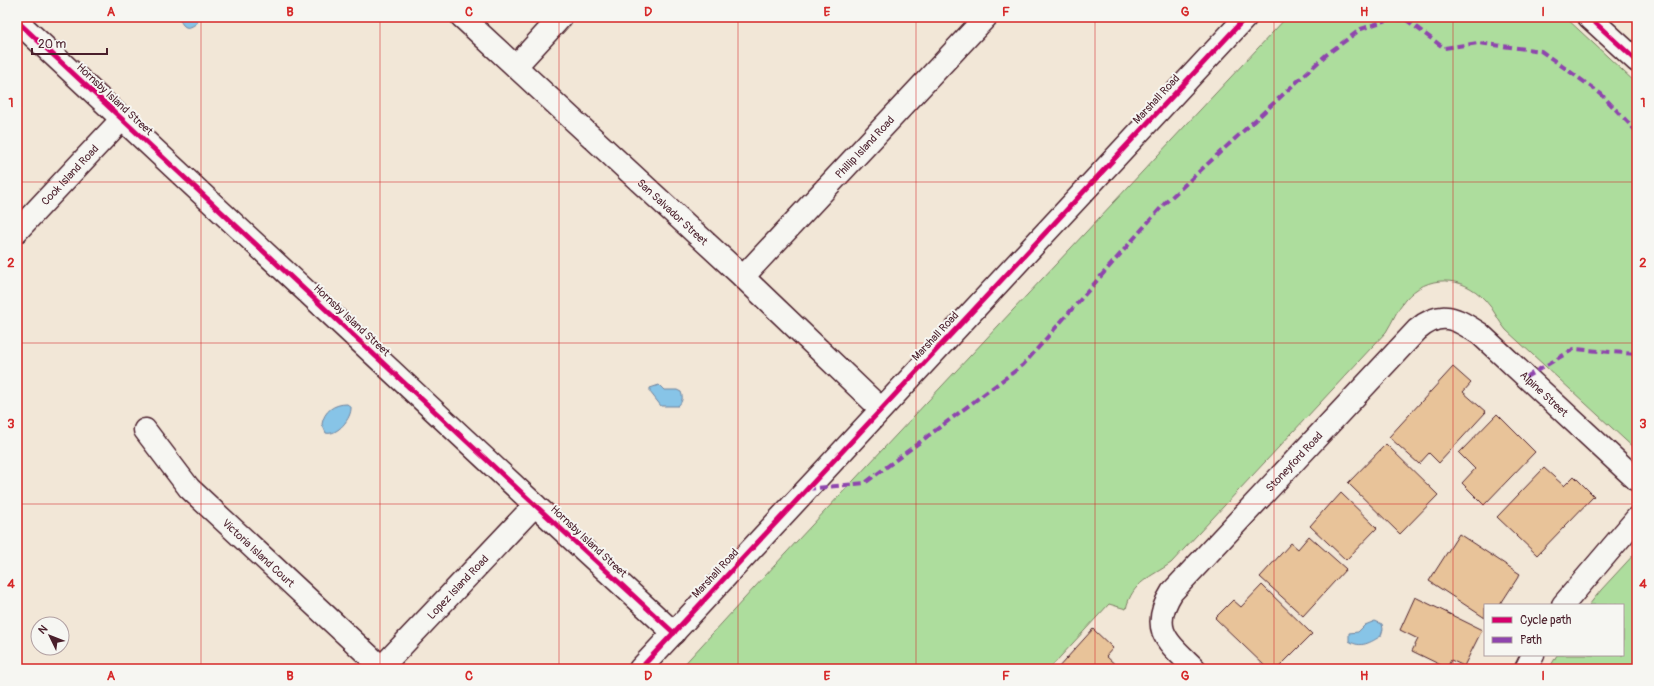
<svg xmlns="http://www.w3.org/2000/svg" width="1654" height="686" font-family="Pangolin,sans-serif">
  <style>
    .green { fill: #addd9d; stroke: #7c7e64 }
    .water { fill: #87c4e7; stroke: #6f829c }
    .building { fill: #e8c399; stroke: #4a1f2b }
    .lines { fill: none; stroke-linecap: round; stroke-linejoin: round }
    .minor-casing { stroke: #4a1f2b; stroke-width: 25 }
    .tertiary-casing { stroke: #4a1f2b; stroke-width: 25 }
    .minor { stroke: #f6f6f2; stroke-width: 22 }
    .tertiary { stroke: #f6f6f2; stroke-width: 22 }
    .quiet { stroke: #8e44ad; stroke-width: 4; stroke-dasharray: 8 4; stroke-linecap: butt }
    .cycleway-casing { stroke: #f6f6f2; stroke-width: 8 }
    .cycleway { stroke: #d6006c; stroke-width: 5 }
    .grid { fill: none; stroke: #d62828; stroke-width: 1; stroke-opacity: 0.55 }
    .labels { text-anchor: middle; stroke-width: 4; stroke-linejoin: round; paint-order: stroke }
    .street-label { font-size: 11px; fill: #4a1f2b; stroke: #f6f6f2 }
    .neatline { fill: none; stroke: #d62828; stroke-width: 1.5 }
    .grid-label { font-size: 13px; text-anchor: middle; font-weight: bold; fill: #d62828 }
  </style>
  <rect width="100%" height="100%" fill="#f2e7d7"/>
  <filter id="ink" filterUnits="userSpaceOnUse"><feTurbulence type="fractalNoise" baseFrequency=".025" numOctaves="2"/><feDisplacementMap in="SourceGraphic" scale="8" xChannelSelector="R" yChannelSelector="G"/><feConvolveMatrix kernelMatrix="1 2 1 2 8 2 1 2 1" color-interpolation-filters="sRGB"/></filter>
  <g filter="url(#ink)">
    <g class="green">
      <path d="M1287 17H1565L1637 84V451L1506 330C1498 321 1494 309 1485 300 1462 275 1427 274 1405 300 1397 309 1393 321 1386 332L1171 563C1151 577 1132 582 1126 609L1109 604 1049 669H680L797 541Z"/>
      <path d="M1637 551V669H1549L1557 655H1623V605H1589L1601 590Z"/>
    </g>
    <g class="water">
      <path d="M179 17H198L197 23C188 30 183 29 179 17Z"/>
      <path d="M659 385 664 390H677L681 392C683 397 683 401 678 406H661L650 392V388Z"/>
      <path d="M347 404 351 407C352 418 337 436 326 433L322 424C324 411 334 404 347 404Z"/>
      <path d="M1375 621 1382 624 1383 629 1381 636C1371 642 1361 649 1349 641V633L1358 632 1365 625Z"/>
    </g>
    <g class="building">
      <path d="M1453 367 1471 383 1463 392 1486 412 1439 463 1429 453 1419 464 1389 437Z"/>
      <path d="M1497 414 1535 452 1484 505 1462 483 1475 469 1459 453Z"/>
      <path d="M1386 444 1438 495 1400 534 1348 483Z"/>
      <path d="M1544 468 1564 486 1574 476 1594 496 1537 555 1497 517Z"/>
      <path d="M1341 493 1377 528 1346 560 1310 526 1331 502 1332 503Z"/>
      <path d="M1459 534 1520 574 1500 605H1485V618L1429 581Z"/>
      <path d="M1309 536 1346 569 1303 616 1260 577 1291 543 1298 549Z"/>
      <path d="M1262 585 1312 634 1277 669H1268L1215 618 1233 600 1241 607Z"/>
      <path d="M1415 597 1482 630 1464 666 1451 660 1447 668 1412 651 1418 639 1400 630Z"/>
      <path d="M1093 629 1113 648 1106 656 1120 669H1057Z"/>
    </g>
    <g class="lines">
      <defs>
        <g id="minor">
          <path id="s1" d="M462 17 743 277 881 409"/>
          <path d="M17 21 535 505 674 633"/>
          <path d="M516 66 561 17"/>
          <path id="s2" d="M17 231 122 119"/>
          <path id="s3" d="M743 277 986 17"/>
          <path id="s4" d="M145 430 189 488 381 667"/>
          <path d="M1563 605 1637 518"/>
          <path id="s5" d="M380 669 535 505"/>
          <path d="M640 669 1246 17"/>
          <path id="s6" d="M1195 669C1169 643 1148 630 1172 592L1417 330C1441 309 1456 318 1480 334L1637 480"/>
          <path d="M1526 669 1533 655"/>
        </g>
        <path id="tertiary" d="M1589 17 1637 61"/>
      </defs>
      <use href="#minor" class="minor-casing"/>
      <use href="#tertiary" class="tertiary-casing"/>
      <use href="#minor" class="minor"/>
      <use href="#tertiary" class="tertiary"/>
      <g class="quiet">
        <path d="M1526 377 1574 349 1637 354"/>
        <path d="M807 489 865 483 1023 365 1165 203 1326 55 1361 29 1387 20 1405 19 1444 48 1478 43 1541 51 1601 94 1637 132"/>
      </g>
      <defs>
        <g id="cycleway">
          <path d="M1589 17 1637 61"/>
          <path d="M17 21 535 505 674 633"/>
          <path d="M640 669 1246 17"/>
        </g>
      </defs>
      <use href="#cycleway" class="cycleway-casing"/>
      <use href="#cycleway" class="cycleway"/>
    </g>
  </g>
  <path class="grid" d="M201 17V669M380 17V669M559 17V669M738 17V669M916 17V669M1095 17V669M1274 17V669M1453 17V669M17 182H1637M17 343H1637M17 504H1637"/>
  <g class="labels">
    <g class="street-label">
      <text transform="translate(115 99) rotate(43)" y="4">Hornsby Island Street</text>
      <text transform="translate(1156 99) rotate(-47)" y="4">Marshall Road</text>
      <text dy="4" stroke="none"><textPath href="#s3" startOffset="178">Phillip Island Road</textPath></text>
      <text dy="4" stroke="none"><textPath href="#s2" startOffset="77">Cook Island Road</textPath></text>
      <text dy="4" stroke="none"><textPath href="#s1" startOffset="287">San Salvador Street</textPath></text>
      <text transform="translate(352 320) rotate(43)" y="4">Hornsby Island Street</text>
      <text transform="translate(935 336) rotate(-47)" y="4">Marshall Road</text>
      <text dy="4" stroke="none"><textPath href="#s6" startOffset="608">Alpine Street</textPath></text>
      <text dy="4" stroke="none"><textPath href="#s6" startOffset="270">Stoneyford Road</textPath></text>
      <text transform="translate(589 541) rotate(43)" y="4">Hornsby Island Street</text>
      <text dy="4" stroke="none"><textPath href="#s4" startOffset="168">Victoria Island Court</textPath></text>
      <text transform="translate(715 573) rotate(-47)" y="4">Marshall Road</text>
      <text dy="4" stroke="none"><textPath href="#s5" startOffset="113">Lopez Island Road</textPath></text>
    </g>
  </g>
  <rect width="1654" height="686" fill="none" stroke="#f6f6f2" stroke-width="44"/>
  <rect x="1484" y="604" width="140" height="52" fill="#f6f6f2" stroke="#b1a0a2"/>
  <rect x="1492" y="617" width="20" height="6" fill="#d6006c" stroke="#b1a0a2"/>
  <text x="1520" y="624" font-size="12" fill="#4a1f2b">Cycle path</text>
  <rect x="1492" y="637" width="20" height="6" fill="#8e44ad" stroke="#b1a0a2"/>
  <text x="1520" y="644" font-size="12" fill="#4a1f2b">Path</text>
  <g transform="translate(50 636) rotate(313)"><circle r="19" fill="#f6f6f2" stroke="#b1a0a2"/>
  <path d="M0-3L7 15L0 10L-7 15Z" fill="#4a1f2b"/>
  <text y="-6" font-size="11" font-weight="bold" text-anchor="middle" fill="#4a1f2b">N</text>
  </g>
  <path d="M32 48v6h75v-6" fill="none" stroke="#4a1f2b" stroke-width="2"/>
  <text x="38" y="48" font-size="12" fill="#4a1f2b" stroke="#f6f6f2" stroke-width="3" paint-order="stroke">20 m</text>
  <rect x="22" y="22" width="1610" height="642" class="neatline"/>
  <g class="grid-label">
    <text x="111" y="16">A</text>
    <text x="290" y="16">B</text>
    <text x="469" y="16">C</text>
    <text x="648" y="16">D</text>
    <text x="827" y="16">E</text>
    <text x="1006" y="16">F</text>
    <text x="1185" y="16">G</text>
    <text x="1364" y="16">H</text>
    <text x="1543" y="16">I</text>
    <text x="11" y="107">1</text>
    <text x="1643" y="107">1</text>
    <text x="11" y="267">2</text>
    <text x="1643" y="267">2</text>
    <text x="11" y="428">3</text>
    <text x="1643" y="428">3</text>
    <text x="11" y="588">4</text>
    <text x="1643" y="588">4</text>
    <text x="111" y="680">A</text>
    <text x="290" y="680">B</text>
    <text x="469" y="680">C</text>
    <text x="648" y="680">D</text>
    <text x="827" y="680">E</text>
    <text x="1006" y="680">F</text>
    <text x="1185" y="680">G</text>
    <text x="1364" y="680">H</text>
    <text x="1543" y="680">I</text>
  </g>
</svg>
